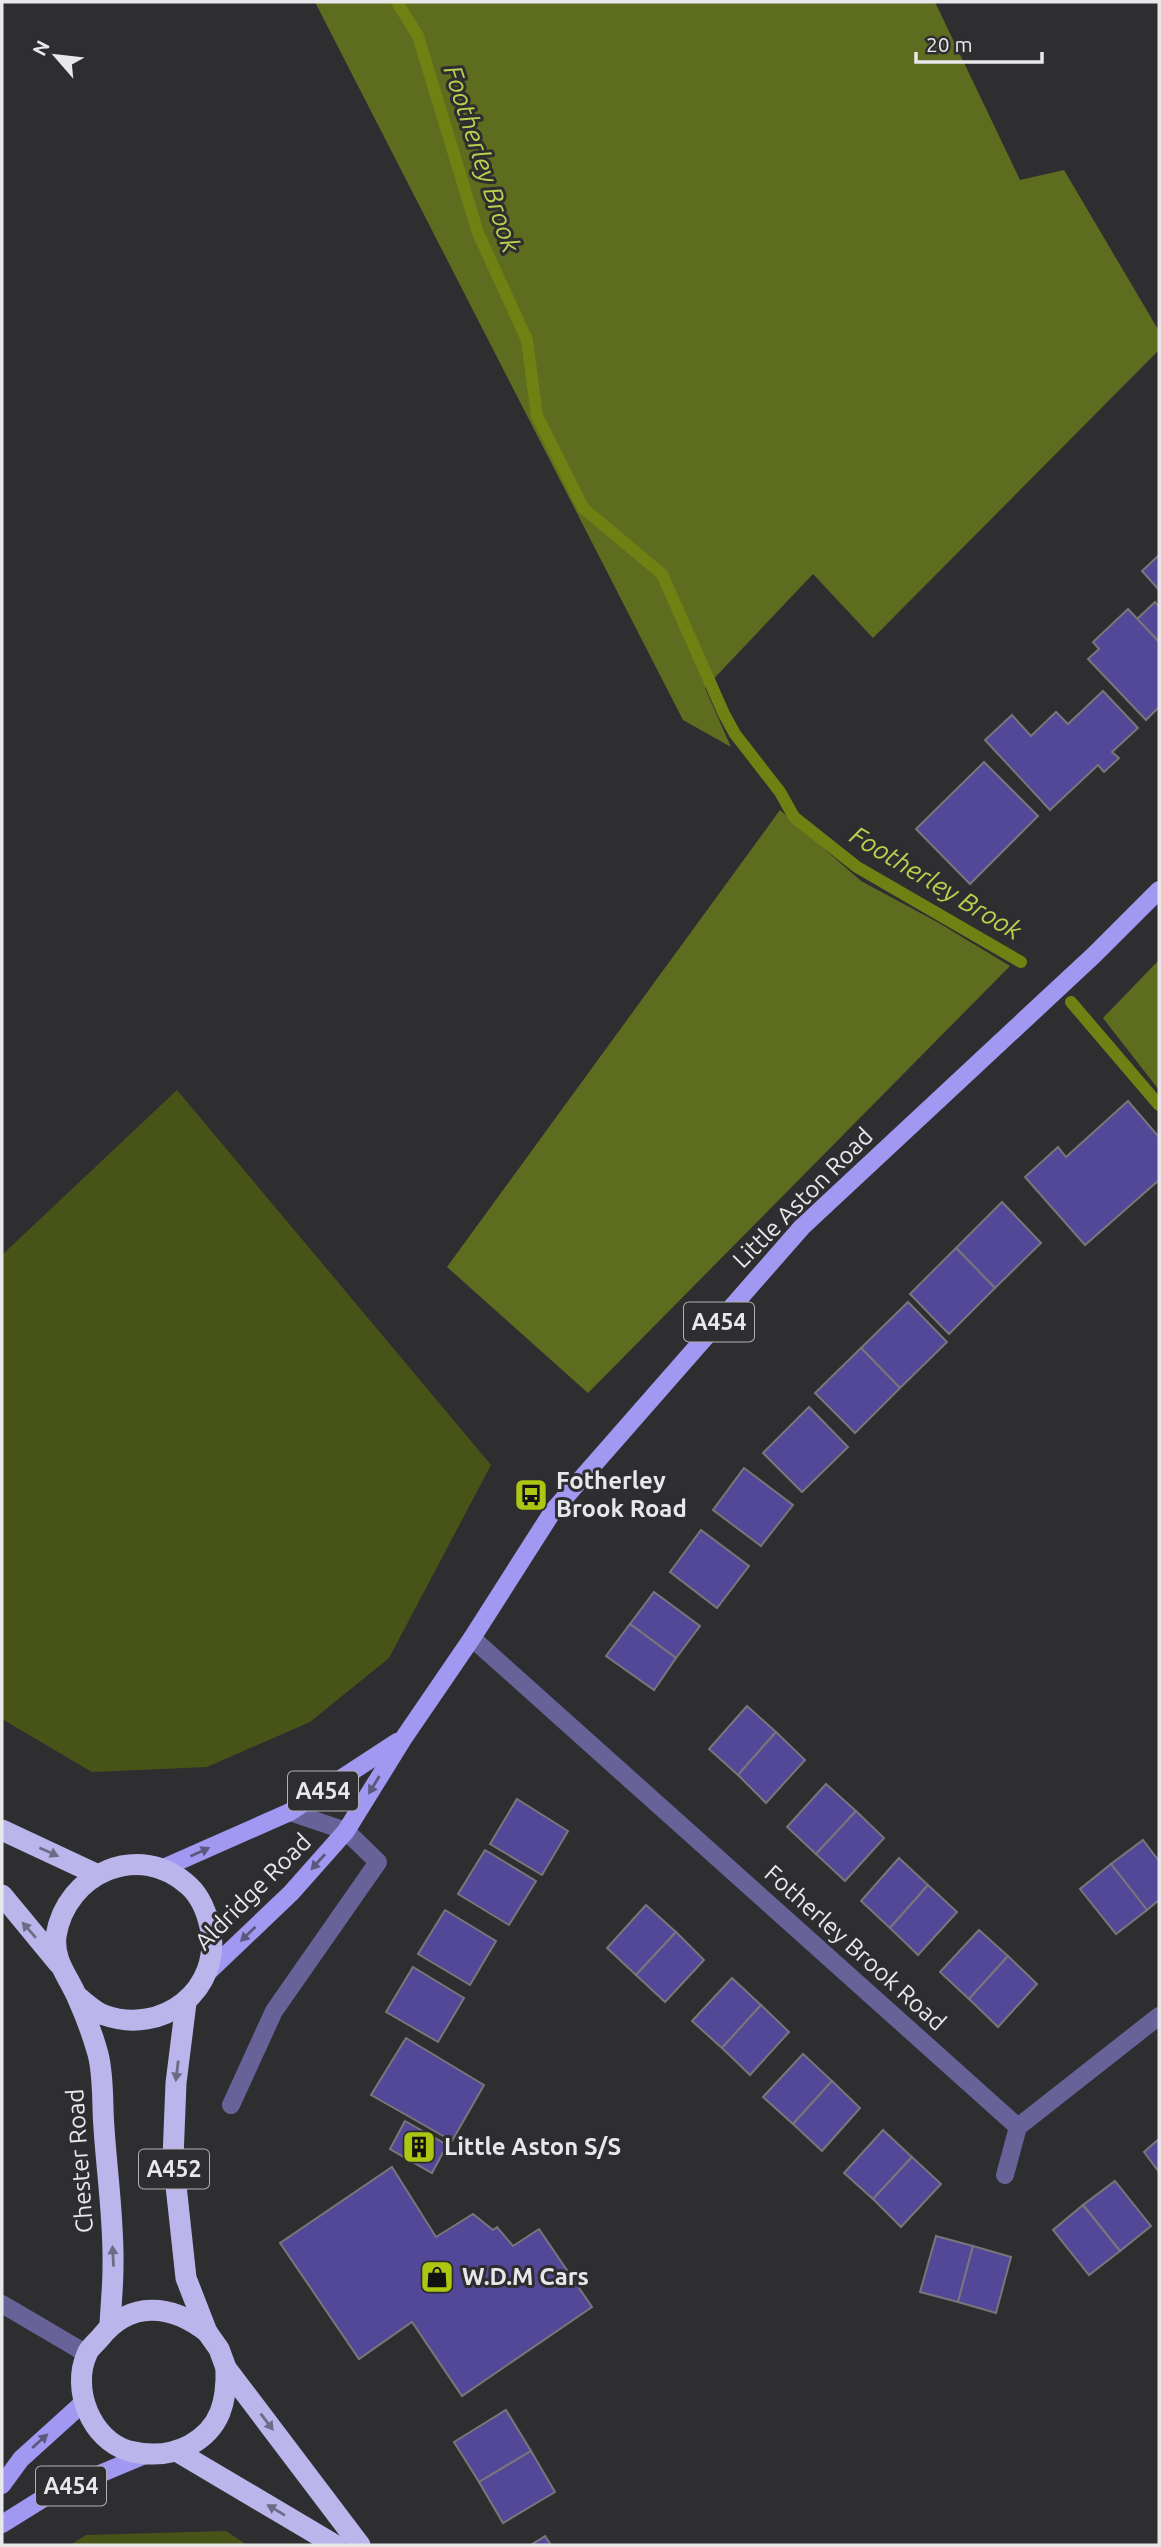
<svg xmlns="http://www.w3.org/2000/svg" width="1161" height="2547" font-family="Ubuntu,sans-serif">
  <style>
    .green { fill: #485318 }
    .forest { fill: #5e6c1f }
    .lines { fill: none; stroke-linecap: round; stroke-linejoin: round }
    .stream { stroke: #708114; stroke-width: 12 }
    .building { fill: #534797; stroke: #77777a; stroke-width: 2 }
    .minor { stroke: #676298; stroke-width: 18 }
    .major { stroke: #a198f1; stroke-width: 18 }
    .highway { stroke: #bab6eb; stroke-width: 21 }
    .oneway { fill: #5c587e }
    .oneway2 { fill: #6d6b85 }
    .labels { text-anchor: middle; stroke-width: 6; stroke-linejoin: round; paint-order: stroke }
    .shield { fill: #2e2e31; stroke: #b0b0b2; stroke-width: 2 }
    .shield-label { font-size: 23px; font-weight: bold; fill: #e8e8ea }
    .street-label { font-size: 24px; fill: #e8e8ea; stroke: #2e2e31 }
    .poi-label { font-size: 24px; font-weight: bold; fill: #e8e8ea; stroke: #2e2e31; text-anchor: start }
    .water-label { font-size: 26px; font-style: italic; fill: #b8d04d; stroke: #2e2e31 }
  </style>
  <rect width="100%" height="100%" fill="#2e2e31"/>
  <g class="green">
    <path d="M177 1090 491 1465 389 1658 310 1722 207 1767 92 1772 2 1719V1255Z"/>
    <path d="M226 2531 247 2545H70L86 2535Z"/>
  </g>
  <g class="forest">
    <path d="M315 2H935L1020 180 1064 170 1159 331V350L873 638 813 574 705 688 731 747 683 720Z"/>
    <path d="M780 810 861 881 939 923 1010 966 588 1393 447 1267Z"/>
    <path d="M1159 960V1090L1103 1018Z"/>
  </g>
  <g class="lines">
    <g class="stream">
      <path d="M397 2 418 36 478 233 527 340 537 416 583 508 662 574 724 714 735 734 780 792 794 817 857 867 1021 962"/>
      <path d="M1071 1002 1159 1105"/>
    </g>
  </g>
  <g class="building">
    <path d="M1159 555V590L1142 571Z"/>
    <path d="M1155 602 1159 607V642L1137 619Z"/>
    <path d="M1128 609 1159 642V707L1146 720 1088 659 1099 649 1093 642Z"/>
    <path d="M1103 691 1138 728 1112 752 1119 758 1104 772 1098 765 1050 810 985 740 1012 715 1031 736 1056 712 1068 724Z"/>
    <path d="M984 762 1038 816 970 884 916 829Z"/>
    <path d="M1128 1101 1159 1137V1180L1085 1245 1025 1177 1058 1147 1066 1157Z"/>
    <path d="M1002 1202 1041 1243 995 1288 956 1248Z"/>
    <path d="M956 1248 995 1288 949 1334 910 1294Z"/>
    <path d="M908 1302 947 1342 900 1388 861 1348Z"/>
    <path d="M861 1348 900 1388 855 1433 815 1393Z"/>
    <path d="M809 1407 848 1447 802 1492 763 1453Z"/>
    <path d="M744 1468 793 1505 761 1546 713 1510Z"/>
    <path d="M701 1530 749 1566 717 1608 670 1572Z"/>
    <path d="M654 1592 700 1626 676 1658 630 1624Z"/>
    <path d="M630 1624 676 1658 654 1690 606 1656Z"/>
    <path d="M747 1706 776 1732 738 1775 709 1749Z"/>
    <path d="M776 1732 805 1760 766 1803 738 1775Z"/>
    <path d="M826 1784 856 1811 816 1854 787 1827Z"/>
    <path d="M517 1799 568 1831 542 1875 490 1844Z"/>
    <path d="M856 1811 884 1838 845 1881 816 1854Z"/>
    <path d="M1143 1840 1159 1861V1900L1147 1910 1111 1864Z"/>
    <path d="M485 1850 536 1881 509 1925 458 1894Z"/>
    <path d="M899 1858 928 1885 890 1928 861 1901Z"/>
    <path d="M1111 1864 1147 1910 1116 1934 1080 1889Z"/>
    <path d="M928 1885 957 1912 918 1955 890 1928Z"/>
    <path d="M646 1905 676 1932 636 1975 607 1948Z"/>
    <path d="M445 1910 496 1941 470 1985 418 1954Z"/>
    <path d="M979 1930 1008 1956 969 1999 940 1972Z"/>
    <path d="M676 1932 704 1960 665 2002 636 1975Z"/>
    <path d="M1008 1956 1037 1984 998 2027 969 1999Z"/>
    <path d="M413 1967 464 1998 438 2042 386 2012Z"/>
    <path d="M732 1978 761 2005 722 2048 692 2021Z"/>
    <path d="M761 2005 789 2032 750 2075 722 2048Z"/>
    <path d="M406 2038 484 2085 452 2141 371 2095Z"/>
    <path d="M803 2054 832 2081 793 2124 763 2097Z"/>
    <path d="M832 2081 860 2108 822 2151 793 2124Z"/>
    <path d="M405 2121 447 2145 432 2173 390 2149Z"/>
    <path d="M883 2130 912 2157 873 2199 844 2173Z"/>
    <path d="M1159 2139V2172L1144 2152Z"/>
    <path d="M912 2157 941 2184 901 2227 873 2199Z"/>
    <path d="M392 2167 436 2237 473 2214 493 2230 497 2227 513 2246 539 2229 592 2307 462 2396 412 2322 359 2359 280 2243Z"/>
    <path d="M1115 2181 1151 2226 1120 2251 1083 2205Z"/>
    <path d="M1083 2205 1120 2251 1089 2275 1053 2230Z"/>
    <path d="M936 2236 973 2246 958 2302 920 2292Z"/>
    <path d="M973 2246 1011 2257 996 2313 958 2302Z"/>
    <path d="M506 2410 531 2451 479 2482 454 2442Z"/>
    <path d="M531 2451 555 2492 503 2523 479 2482Z"/>
    <path d="M545 2536 551 2545H531Z"/>
  </g>
  <g class="lines">
    <g class="minor">
      <path d="M472 1638 1018 2127 1159 2016"/>
      <path d="M231 2105 274 2011 378 1862 346 1831 290 1812"/>
      <path d="M1005 2175 1018 2127"/>
      <path d="M2 2304 87 2354"/>
    </g>
    <g class="major">
      <path d="M161 1869 290 1812 397 1742"/>
      <path d="M206 1974 291 1893 346 1831 403 1739 472 1638 553 1511 802 1227 1094 955 1159 890"/>
      <path d="M2 2485 21 2459 84 2402"/>
      <path d="M2 2524 47 2496 145 2455"/>
    </g>
    <g class="highway">
      <path d="M2 1830 96 1874"/>
      <path d="M2 1895 59 1964"/>
      <path d="M78 1997C86 2003 95 2012 104 2015 162 2036 223 1990 210 1927 207 1913 200 1896 189 1886 140 1840 66 1873 56 1936 53 1961 69 1977 78 1999 86 2017 93 2036 98 2054 104 2077 102 2105 104 2128 107 2174 114 2221 113 2266 113 2286 111 2305 110 2324"/>
      <path d="M186 2003 176 2083 173 2158 186 2278 207 2332 219 2349 226 2368 360 2545"/>
      <path d="M207 2332C171 2304 130 2300 100 2338 96 2343 89 2348 87 2354 71 2389 91 2440 129 2451 149 2456 171 2455 190 2445 221 2428 227 2401 226 2368"/>
      <path d="M178 2452 335 2545"/>
    </g>
  </g>
  <defs><path id="oneway-solid" d="M-6-.8H1V-3.2L6.5 0L1 3.2V.8H-6Z" transform="scale(1.75)"/></defs>
  <g class="oneway">
    <use href="#oneway-solid" transform="translate(374 1785) rotate(121)"/>
    <use href="#oneway-solid" transform="translate(200 1852) rotate(-24)"/>
    <use href="#oneway-solid" transform="translate(318 1862) rotate(132)"/>
    <use href="#oneway-solid" transform="translate(248 1934) rotate(136)"/>
    <use href="#oneway-solid" transform="translate(40 2441) rotate(-42)"/>
  </g>
  <g class="oneway2">
    <use href="#oneway-solid" transform="translate(49 1852) rotate(24)"/>
    <use href="#oneway-solid" transform="translate(29 1930) rotate(-131)"/>
    <use href="#oneway-solid" transform="translate(177 2071) rotate(97)"/>
    <use href="#oneway-solid" transform="translate(113 2256) rotate(-93)"/>
    <use href="#oneway-solid" transform="translate(267 2422) rotate(53)"/>
    <use href="#oneway-solid" transform="translate(276 2510) rotate(-149)"/>
  </g>
  <defs>
    <symbol id="bus-square" viewBox="-11 -11 22 22"><rect x="-9" y="-9" width="18" height="18" rx="4" fill="#acc611" stroke="#2e2e31"/><path d="M-5-6H5V4H4V6H2V4H-2V6H-4V4H-5ZM-3.5-4V0h7V-4ZM-3.5 1.2v1.5H-2V1.2ZM2 1.2v1.5H3.5V1.2Z" fill="#111"/></symbol>
    <symbol id="building-square" viewBox="-11 -11 22 22"><rect x="-9" y="-9" width="18" height="18" rx="4" fill="#acc611" stroke="#2e2e31"/><path d="M-4-6H4V6H1V3H-1V6H-4ZM-2.5-4.3h1.7v1.8h-1.7ZM.8-4.3h1.7v1.8H.8ZM-2.5-1h1.7V.8h-1.7ZM.8-1h1.7V.8H.8Z" fill="#111"/></symbol>
    <symbol id="shop-square" viewBox="-11 -11 22 22"><rect x="-9" y="-9" width="18" height="18" rx="4" fill="#acc611" stroke="#2e2e31"/><path d="M-5-2.5h2.3a2.7 3.5 0 0 1 5.4 0H5L5.5 6h-11ZM-1.5-2.5h3a1.5 2.3 0 0 0-3 0Z" fill="#111"/></symbol>
  </defs>
  <g fill-rule="evenodd">
    <use href="#bus-square" x="512" y="1476" width="38" height="38"/>
    <use href="#building-square" x="400" y="2128" width="38" height="38"/>
    <use href="#shop-square" x="418" y="2258" width="38" height="38"/>
  </g>
  <g class="labels">
    <g class="shield">
      <rect x="684" y="1302.5" width="70" height="39" rx="5"/>
      <rect x="288" y="1771.5" width="70" height="39" rx="5"/>
      <rect x="139" y="2149.5" width="70" height="39" rx="5"/>
      <rect x="36" y="2466.5" width="70" height="39" rx="5"/>
    </g>
    <g class="shield-label">
      <text x="719" y="1330">A454</text>
      <text x="323" y="1799">A454</text>
      <text x="174" y="2177">A452</text>
      <text x="71" y="2494">A454</text>
    </g>
    <g class="street-label">
      <text transform="translate(803 1198) rotate(-45)" y="8">Little Aston Road</text>
      <text transform="translate(253 1892) rotate(-45)" y="8">Aldridge Road</text>
      <text transform="translate(855 1948) rotate(42)" y="8">Fotherley Brook Road</text>
      <text transform="translate(80 2161) rotate(-94)" y="8">Chester Road</text>
    </g>
    <g class="poi-label">
      <text x="556" y="1489">Fotherley<tspan x="556" dy="28">Brook Road</tspan></text>
      <text x="444" y="2155">Little Aston S/S</text>
      <text x="462" y="2285">W.D.M Cars</text>
    </g>
    <g class="water-label">
      <text transform="translate(482 159) rotate(72)" y="9">Footherley Brook</text>
      <text transform="translate(936 883) rotate(31)" y="9">Footherley Brook</text>
    </g>
  </g>
  <rect width="1161" height="2547" fill="none" stroke="#e8e8ea" stroke-width="7"/>
  <g transform="translate(56 56) rotate(298)" stroke="#2e2e31" stroke-width="5" paint-order="stroke">
  <path d="M0-5L12 26L0 18L-12 26Z" fill="#e8e8ea"/>
  <text y="-10" font-size="19" font-weight="bold" text-anchor="middle" fill="#e8e8ea">N</text>
  </g>
  <path d="M916 52v10h126v-10" fill="none" stroke="#e8e8ea" stroke-width="3.5"/>
  <text x="926" y="52" font-size="21" fill="#e8e8ea" stroke="#2e2e31" stroke-width="5" paint-order="stroke">20 m</text>
</svg>
